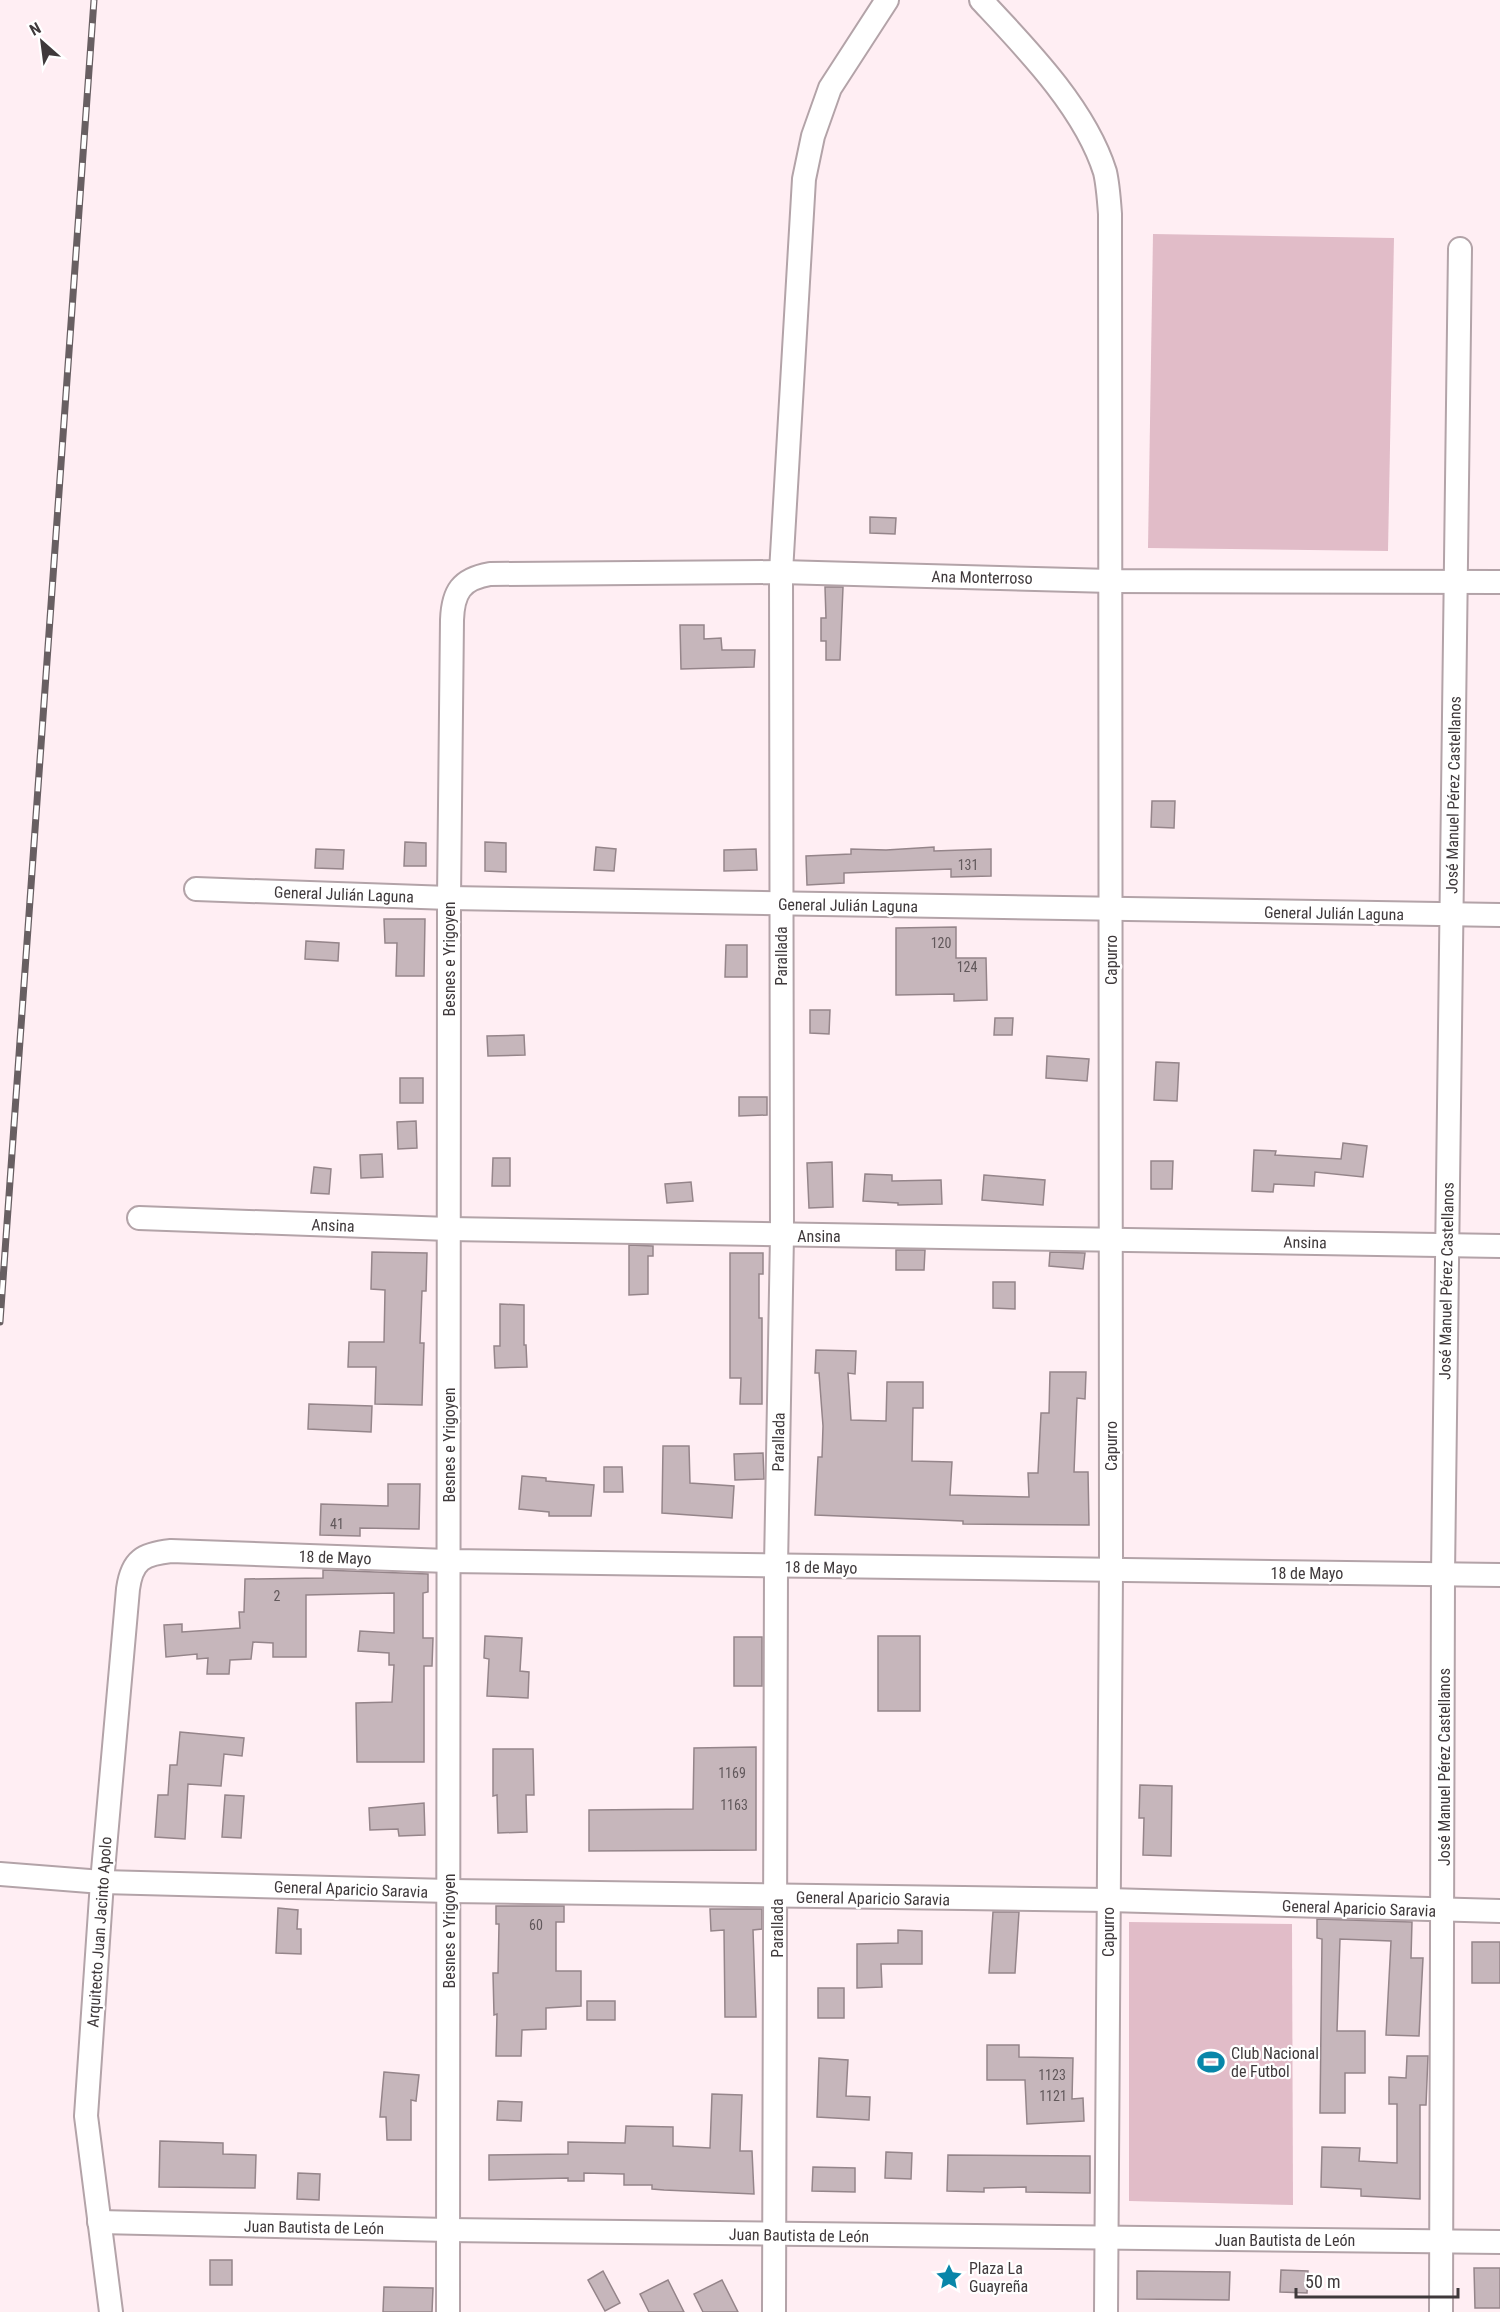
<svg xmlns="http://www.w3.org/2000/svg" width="1500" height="2312" font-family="'Roboto Condensed',sans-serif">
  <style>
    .grass { fill: #e1bcc8 }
    .building { fill: #c6b6bb; stroke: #95858a; stroke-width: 1.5 }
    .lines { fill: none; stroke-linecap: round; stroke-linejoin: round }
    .minor-casing { stroke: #b3a3a8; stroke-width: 26 }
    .minor { stroke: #fff; stroke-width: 22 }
    .rail-casing { stroke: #685f62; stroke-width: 7 }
    .rail { stroke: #fff; stroke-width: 4.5; stroke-dasharray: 14; stroke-linecap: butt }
    .labels { text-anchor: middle; stroke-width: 4.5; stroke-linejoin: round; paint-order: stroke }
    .number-label { font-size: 14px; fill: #61585b }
    .street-label { font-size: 16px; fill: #3f393b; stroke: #fff }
    .poi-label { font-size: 16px; fill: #3f393b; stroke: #fff; text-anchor: start }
  </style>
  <rect width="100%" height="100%" fill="#ffeef3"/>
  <g class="grass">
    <path d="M1153 234 1394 238 1388 551 1148 548Z"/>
    <path d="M1129 1922 1292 1924 1293 2205 1129 2201Z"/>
  </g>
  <g class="building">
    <path d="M870 517 896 518 895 534 870 533Z"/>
    <path d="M825 587H843L840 660H826V641H821V618H826Z"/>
    <path d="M680 625H704V639L721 638 722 650H755L754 667 681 669Z"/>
    <path d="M1152 801H1175L1174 828 1151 827Z"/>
    <path d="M405 842 426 843V866H404Z"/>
    <path d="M485 842 506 843V872L485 871Z"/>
    <path d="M596 847 616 849 614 871 594 870Z"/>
    <path d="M934 847V851L991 849V876L951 877V869L844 873V883L807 885 806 856 851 854V849L886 850Z"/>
    <path d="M316 849 344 850 343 869 315 868Z"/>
    <path d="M756 849 757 870 724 871V850Z"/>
    <path d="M384 919H425L424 976H396L397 943H385Z"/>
    <path d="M956 927V958H986L987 1000 954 1001V994L896 995V928Z"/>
    <path d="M306 941 339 943 338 961 305 959Z"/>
    <path d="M726 945H747V977H725Z"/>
    <path d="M810 1010H830L829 1034 810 1033Z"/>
    <path d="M995 1018H1013L1012 1035H994Z"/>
    <path d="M524 1035 525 1055 488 1056 487 1036Z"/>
    <path d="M1047 1056 1089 1059 1087 1081 1046 1078Z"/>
    <path d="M1156 1062 1179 1063 1177 1101 1154 1100Z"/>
    <rect x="400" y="1078" width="23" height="25"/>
    <path d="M739 1097H767V1115L739 1116Z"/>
    <path d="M416 1121 417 1148 398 1149 397 1122Z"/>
    <path d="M1343 1143 1367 1146 1363 1177 1315 1172 1314 1186 1274 1184 1273 1192 1252 1191 1254 1150 1276 1151 1275 1155 1341 1159Z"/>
    <path d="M382 1154 383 1177 361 1178 360 1155Z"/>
    <path d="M493 1158H510V1186H492Z"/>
    <path d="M1151 1161H1173L1172 1189H1151Z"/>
    <path d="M832 1162 833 1207 809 1208 807 1163Z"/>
    <path d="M314 1167 331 1169 329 1194 311 1193Z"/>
    <path d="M865 1174 892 1175V1181L941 1180 942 1204 898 1205V1203L863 1201Z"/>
    <path d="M984 1175 1045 1180 1043 1205 982 1200Z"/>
    <path d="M691 1182 693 1201 667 1203 665 1184Z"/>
    <path d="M629 1245 653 1246V1256H648V1294L629 1295Z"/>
    <path d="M896 1250H925L924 1270H896Z"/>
    <path d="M372 1252 427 1253 426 1291H422L420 1343H424L422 1405 375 1404 376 1367H348L349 1342H384L385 1290 371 1289Z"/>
    <path d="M1050 1252 1085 1253 1083 1269 1049 1266Z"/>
    <path d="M730 1253H763V1274H759V1318H762V1404H740L741 1378H730Z"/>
    <path d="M993 1282H1015V1309L993 1308Z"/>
    <path d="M500 1304 524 1305V1345H526L527 1367 495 1368 494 1346H500Z"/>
    <path d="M816 1350 856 1351 855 1374 848 1373 851 1420 886 1421 887 1382H923V1408H913L912 1461 952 1462 950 1495 1029 1497 1028 1473H1038L1041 1413H1049L1050 1372H1086L1085 1399 1077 1398 1074 1472H1088L1089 1525 963 1524V1521L815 1515 818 1457H822L823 1426 819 1373H815Z"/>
    <path d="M309 1404 372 1406 371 1432 308 1429Z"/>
    <path d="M663 1446H689L690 1483 734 1486 732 1518 662 1513Z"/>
    <path d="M763 1453 764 1479 735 1480 734 1454Z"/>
    <path d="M604 1467H622L623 1492H604Z"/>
    <path d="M522 1476 546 1478V1481L594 1485 591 1516H549V1512L519 1509Z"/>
    <path d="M388 1484H420L419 1529 360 1528V1536L320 1535 321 1504 388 1506Z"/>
    <path d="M323 1570 428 1574V1592L423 1593V1638H433L432 1666H424V1762H357L356 1703 392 1702 394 1665H389V1653L358 1651 360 1631 394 1633V1593L306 1595V1657H273V1643L253 1642 251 1659 230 1660 229 1674H207L208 1658 197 1659V1654L166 1657 164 1625 182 1624V1632L240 1628 239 1612H244L245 1579 323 1578Z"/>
    <path d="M485 1636 522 1638 520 1671 529 1672 528 1698 487 1696 489 1659 484 1658Z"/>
    <rect x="878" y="1636" width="42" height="75"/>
    <rect x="734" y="1637" width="28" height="49"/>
    <path d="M180 1732 244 1738 242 1756 224 1754 221 1786 188 1784 185 1839 155 1837 158 1795H168L170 1765H177Z"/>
    <path d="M756 1747V1850L589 1851V1810L693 1809 694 1748Z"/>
    <path d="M493 1749H533L534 1795H526L527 1832 498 1833 497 1795 493 1796Z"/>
    <path d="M1140 1785 1172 1786 1171 1856 1143 1855 1144 1818H1139Z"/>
    <path d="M225 1795 244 1796 241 1838 222 1837Z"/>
    <path d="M424 1803 425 1835 399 1836 398 1829 370 1830 369 1808Z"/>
    <path d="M496 1906H564V1922H556V1971H581V2006L546 2008V2029L522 2030 521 2056H496L497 2014 494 2015 493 1973H498L499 1924H496Z"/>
    <path d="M278 1908 298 1910 297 1929H301V1954L276 1953Z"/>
    <path d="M710 1909H762V1929L753 1930 756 2017H725L724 1930 711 1931Z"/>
    <path d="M993 1912H1019L1015 1973H989Z"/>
    <path d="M1317 1919 1412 1922 1411 1958H1423L1419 2036 1386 2035 1391 1941 1340 1939 1337 2031H1365V2073H1345V2113H1320L1322 1939 1317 1938Z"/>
    <path d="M898 1930 922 1931V1964H881L882 1987 857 1988V1944L898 1943Z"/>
    <rect x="1472" y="1942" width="28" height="41"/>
    <rect x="818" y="1988" width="26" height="30"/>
    <rect x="587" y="2001" width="28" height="19"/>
    <path d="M987 2045H1019V2057L1073 2058 1072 2099 1083 2098 1084 2121 1027 2124 1025 2080H987Z"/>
    <path d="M1407 2056H1428L1426 2105H1420V2199L1361 2196V2189L1321 2187 1322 2147 1360 2148 1359 2161 1397 2163V2104H1389V2077L1406 2078Z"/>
    <path d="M819 2058 848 2060 846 2096 870 2097 869 2120 817 2117Z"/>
    <path d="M384 2072 419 2075 416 2101 411 2100V2140H387L386 2117H380Z"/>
    <path d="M712 2094 742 2095 740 2151H752L754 2194 664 2190 652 2189V2185H624V2174L584 2173V2181H568V2178L489 2180V2155L568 2154V2142L625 2143 626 2126 673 2127V2146L710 2148Z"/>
    <path d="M498 2101 522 2102 521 2121 497 2120Z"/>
    <path d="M160 2141 223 2143V2154L256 2155 255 2188 159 2187Z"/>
    <path d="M886 2152 912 2153 911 2179 885 2178Z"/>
    <path d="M948 2155 1090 2156V2193L1026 2192V2187L984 2188V2192L947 2191Z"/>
    <path d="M813 2167 855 2168V2192L812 2191Z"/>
    <path d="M298 2173 320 2174 319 2200 297 2199Z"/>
    <rect x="210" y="2260" width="22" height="25"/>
    <path d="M1474 2268H1500V2308H1475Z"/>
    <path d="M1281 2270 1308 2271 1307 2293 1280 2292Z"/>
    <path d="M603 2271 620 2303 605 2311 588 2280Z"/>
    <path d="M1137 2271 1230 2272 1229 2300 1137 2299Z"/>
    <path d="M668 2280 684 2312H649L640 2294Z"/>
    <path d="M722 2280 738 2312H703L694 2294Z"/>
    <path d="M384 2287 433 2288 432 2312H383Z"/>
  </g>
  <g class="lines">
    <defs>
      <g id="minor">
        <path d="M981 0C1026 48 1085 108 1105 172 1108 185 1109 200 1110 214L1111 1571 1106 2312"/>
        <path d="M196 889 449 898 1500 915"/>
        <path d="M139 1218 449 1229 1500 1246"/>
        <path d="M0 1874 102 1882 449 1891 1108 1900 1500 1911"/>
        <path d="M99 2222 448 2230 1500 2242"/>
        <path d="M111 2312 86 2116 102 1882 128 1589C132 1560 143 1554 171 1551L448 1561 1500 1575"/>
        <path d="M448 2312 449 898 452 620C453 592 461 579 490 574L781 572 1111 581 1500 582"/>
        <path d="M774 2312 776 1566 782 1235 781 572 804 179 813 136 830 88 887 0"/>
        <path d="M1441 2312 1443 1574 1460 249"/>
      </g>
    </defs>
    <use href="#minor" class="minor-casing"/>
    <use href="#minor" class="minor"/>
    <defs>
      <path id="rail" d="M0 1322 94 0"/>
    </defs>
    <use href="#rail" class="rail-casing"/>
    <use href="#rail" class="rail"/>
  </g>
  <defs>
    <symbol id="stadium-bare" viewBox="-9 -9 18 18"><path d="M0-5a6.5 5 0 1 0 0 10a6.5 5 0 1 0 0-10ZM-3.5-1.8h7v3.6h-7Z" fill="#0886a9" stroke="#fff" stroke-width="2.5" paint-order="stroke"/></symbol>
    <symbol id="sight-bare" viewBox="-9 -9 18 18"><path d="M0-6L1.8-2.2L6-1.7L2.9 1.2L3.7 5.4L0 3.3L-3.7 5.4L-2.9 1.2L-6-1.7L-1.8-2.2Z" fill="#0886a9" stroke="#fff" stroke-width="2.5" paint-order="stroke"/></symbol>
  </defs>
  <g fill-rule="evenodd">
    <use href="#stadium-bare" x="1192" y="2043" width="38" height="38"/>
    <use href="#sight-bare" x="930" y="2258" width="38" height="38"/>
  </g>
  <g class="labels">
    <g class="number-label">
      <text x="968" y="870">131</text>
      <text x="941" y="948">120</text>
      <text x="967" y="972">124</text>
      <text x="337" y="1529">41</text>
      <text x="277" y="1601">2</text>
      <text x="732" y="1778">1169</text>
      <text x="734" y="1810">1163</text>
      <text x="536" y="1930">60</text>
      <text x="1052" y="2080">1123</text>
      <text x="1053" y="2101">1121</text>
    </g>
    <g class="street-label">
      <text transform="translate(982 577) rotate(1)" y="6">Ana Monterroso</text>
      <text transform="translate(1453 795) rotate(-89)" y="6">José Manuel Pérez Castellanos</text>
      <text transform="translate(344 894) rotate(2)" y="6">General Julián Laguna</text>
      <text transform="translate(848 905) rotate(1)" y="6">General Julián Laguna</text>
      <text transform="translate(1334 913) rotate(1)" y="6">General Julián Laguna</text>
      <text transform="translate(781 956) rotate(-90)" y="6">Parallada</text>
      <text transform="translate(449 959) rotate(-90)" y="6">Besnes e Yrigoyen</text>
      <text transform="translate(1111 960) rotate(-90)" y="6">Capurro</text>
      <text transform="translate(333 1225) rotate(2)" y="6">Ansina</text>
      <text x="819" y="1242">Ansina</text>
      <text transform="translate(1305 1242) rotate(1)" y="6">Ansina</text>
      <text transform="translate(1446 1281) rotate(-89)" y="6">José Manuel Pérez Castellanos</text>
      <text transform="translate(778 1442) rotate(-89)" y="6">Parallada</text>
      <text transform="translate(449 1445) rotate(-90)" y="6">Besnes e Yrigoyen</text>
      <text transform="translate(1111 1446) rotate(-90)" y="6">Capurro</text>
      <text transform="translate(335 1557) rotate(2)" y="6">18 de Mayo</text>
      <text transform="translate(821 1567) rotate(1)" y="6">18 de Mayo</text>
      <text x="1307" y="1579">18 de Mayo</text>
      <text transform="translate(1444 1767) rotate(-90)" y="6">José Manuel Pérez Castellanos</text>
      <text transform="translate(351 1889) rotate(2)" y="6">General Aparicio Saravia</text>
      <text transform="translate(873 1898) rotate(1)" y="6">General Aparicio Saravia</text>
      <text transform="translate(1359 1908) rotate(2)" y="6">General Aparicio Saravia</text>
      <text transform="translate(777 1928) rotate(-90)" y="6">Parallada</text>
      <text transform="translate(449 1931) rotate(-90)" y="6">Besnes e Yrigoyen</text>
      <text transform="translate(99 1932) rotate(-86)" y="6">Arquitecto Juan Jacinto Apolo</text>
      <text transform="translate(1108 1932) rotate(-90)" y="6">Capurro</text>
      <text transform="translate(314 2227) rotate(1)" y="6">Juan Bautista de León</text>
      <text transform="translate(799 2235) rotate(1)" y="6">Juan Bautista de León</text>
      <text x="1285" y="2246">Juan Bautista de León</text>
    </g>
    <g class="poi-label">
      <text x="1231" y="2059">Club Nacional<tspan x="1231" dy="18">de Futbol</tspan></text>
      <text x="969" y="2274">Plaza La<tspan x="969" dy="18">Guayreña</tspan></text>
    </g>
  </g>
  <g transform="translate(42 42) rotate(332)" stroke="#ffffff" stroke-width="4.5" paint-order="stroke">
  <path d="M0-4.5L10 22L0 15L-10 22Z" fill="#3f393b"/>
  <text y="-9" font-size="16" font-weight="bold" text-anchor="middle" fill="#3f393b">N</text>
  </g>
  <path d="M1296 2288v9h162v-9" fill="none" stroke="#3f393b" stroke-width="3"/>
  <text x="1305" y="2288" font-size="18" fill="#3f393b" stroke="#ffffff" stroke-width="4.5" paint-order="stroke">50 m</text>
</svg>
